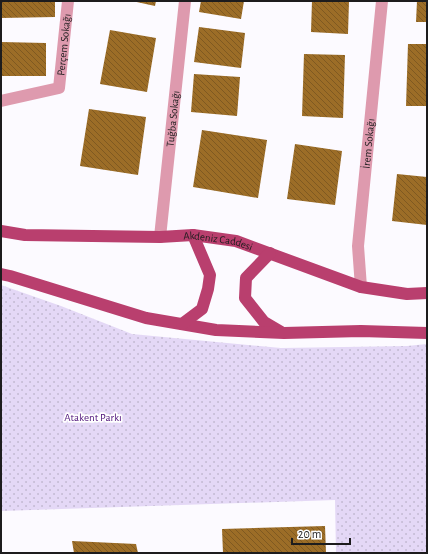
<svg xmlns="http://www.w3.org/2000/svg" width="428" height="554" font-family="'Alegreya Sans',sans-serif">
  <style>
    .grass { fill: url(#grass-dots) }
    .building { fill: url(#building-back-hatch) }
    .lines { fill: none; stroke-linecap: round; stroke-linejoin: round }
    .minor { stroke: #de9aae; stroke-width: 12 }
    .primary { stroke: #b93f6e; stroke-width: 12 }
    .labels { text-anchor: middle; stroke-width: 3.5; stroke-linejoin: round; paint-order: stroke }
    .street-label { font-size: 11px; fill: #1d1c1d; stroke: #fff }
    .park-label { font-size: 11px; fill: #4e137a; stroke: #fff }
  </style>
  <defs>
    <pattern id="grass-dots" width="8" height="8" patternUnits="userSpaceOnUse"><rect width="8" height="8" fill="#e4d8f6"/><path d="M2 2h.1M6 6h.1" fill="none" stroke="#c3b9d2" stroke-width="1.8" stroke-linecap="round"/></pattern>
    <pattern id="building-back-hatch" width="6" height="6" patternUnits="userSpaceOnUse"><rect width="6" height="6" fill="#9c6d27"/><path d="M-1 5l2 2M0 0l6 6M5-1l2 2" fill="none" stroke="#7f5921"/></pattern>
  </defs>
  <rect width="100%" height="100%" fill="#fcfaff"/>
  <path class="grass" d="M1 285 61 306 132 334 281 348 407 346 427 344V553H336L335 500 1 511Z"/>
  <g class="building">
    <path d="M1 1H55V17L1 18Z"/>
    <path d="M132 1H156L155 6Z"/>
    <path d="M201 1H244L241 19 199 12Z"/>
    <path d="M312 1H349L348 34 311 32Z"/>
    <path d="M417 1H427V22H416Z"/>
    <path d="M199 27 245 33 241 68 194 62Z"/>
    <path d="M110 30 156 38 147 92 100 84Z"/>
    <path d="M1 42 46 43V76H1Z"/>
    <path d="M408 44H427V106H406Z"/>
    <path d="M304 54 345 55 343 118 302 116Z"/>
    <path d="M194 74 240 77 237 116 191 112Z"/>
    <path d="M89 109 146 117 138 175 80 166Z"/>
    <path d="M202 130 267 140 258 198 193 187Z"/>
    <path d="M295 144 342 151 335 205 287 199Z"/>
    <path d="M397 174 427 177V225L392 221Z"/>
    <path d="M325 526 326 553H223L222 529Z"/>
    <path d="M72 541 136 544 138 553H74Z"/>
  </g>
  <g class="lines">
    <g class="minor">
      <path id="s1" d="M1 101 59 88 68 1"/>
      <path id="s2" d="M160 237 185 1"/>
      <path id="s3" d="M361 287 358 246 382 1"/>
    </g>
    <g class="primary">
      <path id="s4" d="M1 231 25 235 160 237 193 235 236 241 361 287 407 294 427 293"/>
      <path d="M270 253 246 278 245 298 264 322 281 332"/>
      <path d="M1 274 10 276 146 318 216 330 284 333 361 331 427 333"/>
      <path d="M182 324 202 309 208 289 210 275 193 235"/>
    </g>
  </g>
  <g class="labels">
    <g class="street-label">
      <text dy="4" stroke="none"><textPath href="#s1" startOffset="103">Perçem Sokağı</textPath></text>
      <text dy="4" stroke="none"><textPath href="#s2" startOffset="119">Tuğba Sokağı</textPath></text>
      <text dy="4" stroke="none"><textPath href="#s3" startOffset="144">İrem Sokağı</textPath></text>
      <text dy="4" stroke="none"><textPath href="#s4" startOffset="218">Akdeniz Caddesi</textPath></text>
    </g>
    <g class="park-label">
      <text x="93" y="421">Atakent Parkı</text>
    </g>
  </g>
  <rect width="428" height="554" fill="none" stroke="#1d1c1d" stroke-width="4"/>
  <path d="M292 538v6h58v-6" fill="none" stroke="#1d1c1d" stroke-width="2"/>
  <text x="298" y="538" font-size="12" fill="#1d1c1d" stroke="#ffffff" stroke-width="3" paint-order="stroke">20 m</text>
</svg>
